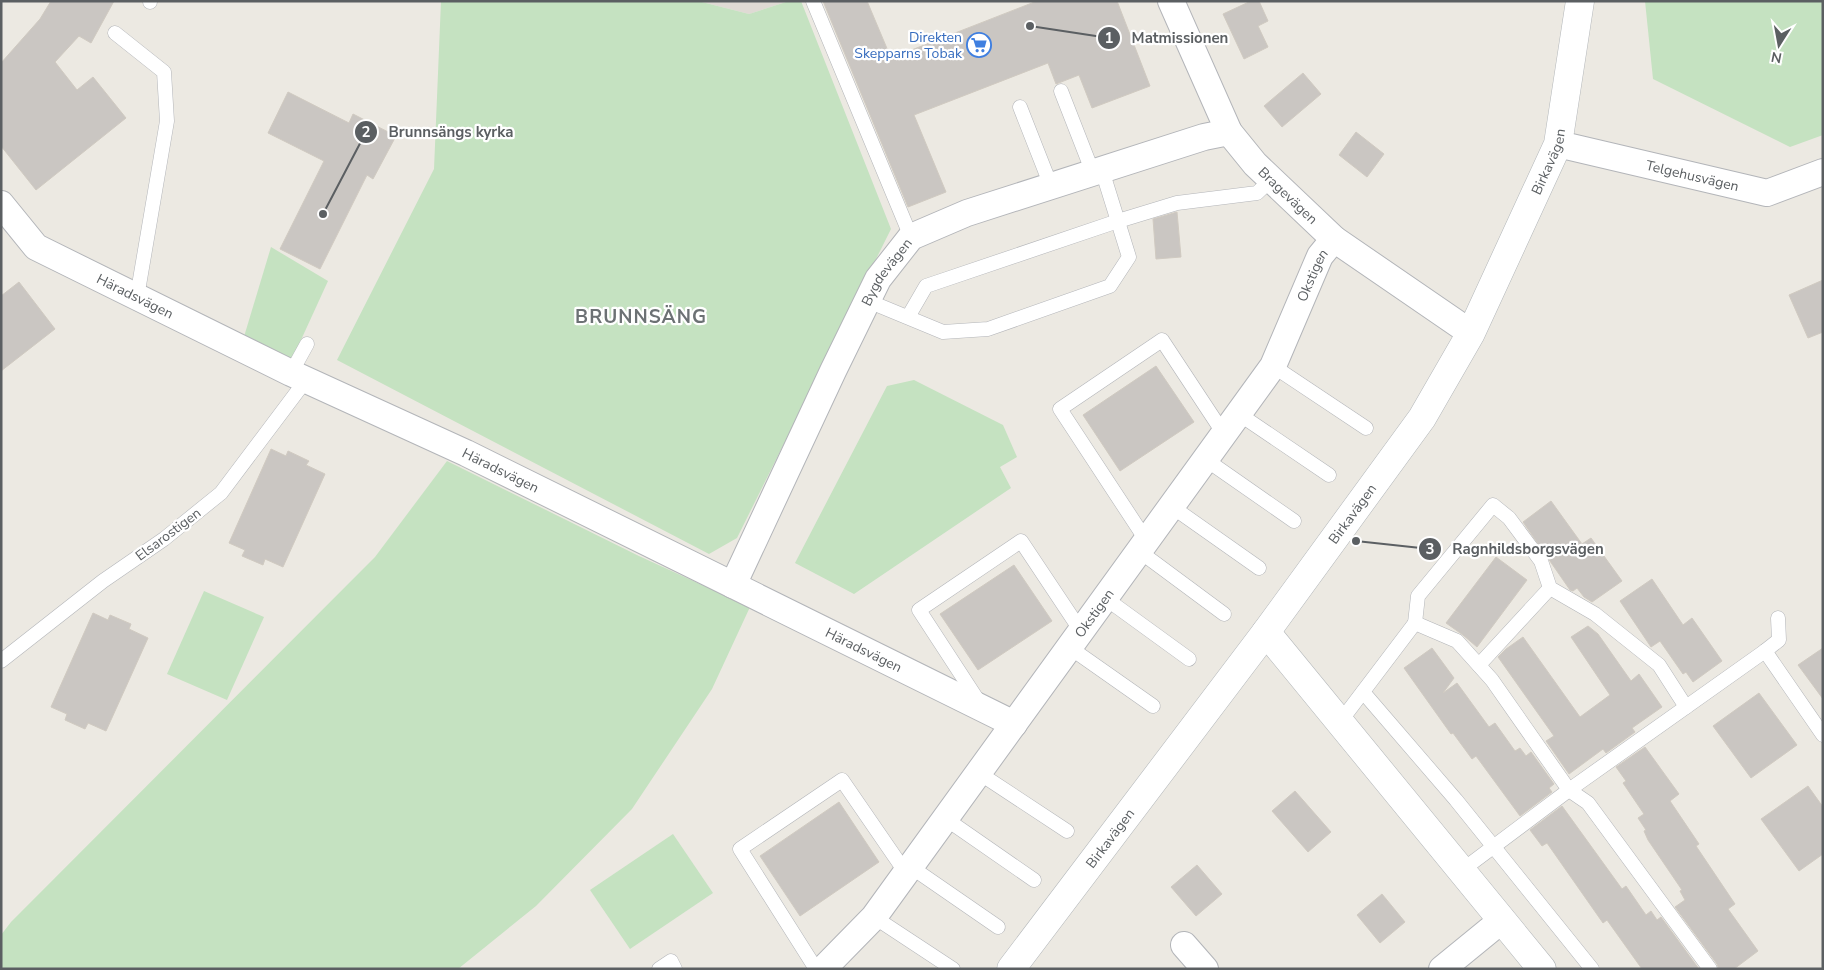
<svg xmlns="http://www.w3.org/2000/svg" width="1824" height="970" font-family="'Nunito Sans',sans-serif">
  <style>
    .education { fill: #dfdad4 }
    .green { fill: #c5e2c1 }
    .building { fill: #cac6c2; stroke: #d0cac1 }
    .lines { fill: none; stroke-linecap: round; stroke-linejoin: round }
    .lane-casing { stroke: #b3b5b9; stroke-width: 15 }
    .street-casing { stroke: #b3b5b9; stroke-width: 28 }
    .secondary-casing { stroke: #b2b6b9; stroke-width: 29 }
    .lane { stroke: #fff; stroke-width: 14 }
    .street { stroke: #fff; stroke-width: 26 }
    .secondary { stroke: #fff; stroke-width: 28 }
    .labels { text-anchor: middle; stroke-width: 4.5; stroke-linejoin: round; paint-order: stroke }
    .shop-label { font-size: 14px; fill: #366cbe; stroke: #fff; text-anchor: end }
    .street-label { font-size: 14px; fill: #5b5f62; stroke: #fff }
    .district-label { font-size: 19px; font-weight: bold; letter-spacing: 1px; fill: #6c7174; stroke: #fff }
    .leader { fill: none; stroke: #5b5f62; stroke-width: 2 }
    .callout-dot { fill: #5b5f62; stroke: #fff; stroke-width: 2 }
    .mark-label { font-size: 15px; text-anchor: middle; font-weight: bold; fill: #fff }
    .callout-label { font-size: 15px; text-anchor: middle; font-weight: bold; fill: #5b5f62; stroke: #fff; stroke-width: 4.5; stroke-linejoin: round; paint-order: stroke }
  </style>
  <rect width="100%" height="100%" fill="#ece9e2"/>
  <path class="education" d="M698 1H789L749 14Z"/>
  <g class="green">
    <path d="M441 1H698L749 14 789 1H801L891 229 737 538 709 554 337 360 434 169Z"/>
    <path d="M1645 1H1823V135L1790 147 1653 79Z"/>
    <path d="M271 247 328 281 290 364 243 340Z"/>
    <path d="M914 380 1003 425 1017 457 1000 467 1011 488 854 594 795 563 887 386Z"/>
    <path d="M447 461 639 556 750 607 712 689 632 809 536 906 458 969H1V935L11 922 375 557Z"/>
    <path d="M204 591 264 617 227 700 167 674Z"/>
    <path d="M673 834 713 893 630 949 590 890Z"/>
  </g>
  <g class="building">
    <path d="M51 1H114L91 43 79 36 55 62 77 90 93 77 126 118 36 190 1 146V63L40 19Z"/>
    <path d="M823 1H867L891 58 1037 1H1117L1150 86 1092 108 1079 75 1056 84 1048 63 914 115 946 192 908 207Z"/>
    <path d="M1251 1H1259L1268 21 1258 26 1268 47 1244 59 1223 14Z"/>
    <path d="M1303 73 1321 94 1282 127 1264 106Z"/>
    <path d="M288 92 349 123 353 114 396 136 373 179 367 175 320 269 280 249 324 161 268 133Z"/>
    <path d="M1356 132 1384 154 1367 177 1339 155Z"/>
    <path d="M1177 212 1181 257 1156 259 1153 219Z"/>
    <path d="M1823 280V332L1808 338 1789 295Z"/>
    <path d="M19 282 55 329 1 371V296Z"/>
    <path d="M1156 366 1194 422 1120 471 1083 415Z"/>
    <path d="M271 449 286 456 288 451 309 461 306 465 325 474 283 567 265 559 263 565 242 556 245 550 229 543Z"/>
    <path d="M1551 501 1582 544 1591 538 1622 581 1592 602 1584 597 1577 588 1573 591 1570 590 1523 522Z"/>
    <path d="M1496 557 1527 580 1477 647 1463 635 1446 623Z"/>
    <path d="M1014 565 1052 621 978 670 940 614Z"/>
    <path d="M1652 579 1683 625 1692 618 1722 661 1693 682 1686 672 1683 674 1660 641 1651 647 1620 601Z"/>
    <path d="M93 613 108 620 110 615 131 624 129 629 148 638 106 731 88 723 85 729 65 720 67 714 51 707Z"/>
    <path d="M1588 626 1598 634 1631 681 1639 674 1662 707 1632 728 1635 732 1606 753 1603 749 1569 774 1546 741 1554 736 1498 657 1506 649 1523 637 1580 717 1610 695 1571 637Z"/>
    <path d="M1432 648 1454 678 1443 693 1457 683 1489 727 1495 723 1515 751 1520 748 1526 756 1531 752 1554 784 1549 788 1552 792 1520 816 1476 756 1472 759 1453 733 1451 734 1404 668Z"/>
    <path d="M1823 648V699L1798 665Z"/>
    <path d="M1759 693 1797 745 1751 778 1713 726Z"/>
    <path d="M1645 747 1679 794 1670 801 1699 844 1696 846 1735 904 1728 909 1758 951 1734 969H1719L1717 964 1675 907 1685 900 1680 891 1682 890 1648 840 1644 831 1646 830 1638 818 1644 814 1623 783 1626 781 1616 767Z"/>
    <path d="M1808 786 1823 807V854L1799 871 1761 819Z"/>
    <path d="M1295 791 1331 832 1308 852 1272 811Z"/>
    <path d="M839 802 879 862 800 916 760 856Z"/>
    <path d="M1562 806 1622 889 1626 886 1646 915 1651 911 1657 920 1661 917 1699 969H1642L1607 920 1603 923 1547 843 1542 846 1530 830Z"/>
    <path d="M1197 865 1222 894 1196 916 1171 887Z"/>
    <path d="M1382 894 1405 922 1380 943 1357 915Z"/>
  </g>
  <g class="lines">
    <defs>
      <g id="lane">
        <path d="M813 1 911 237"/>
        <path d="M150 2V1"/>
        <path d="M115 33 164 72 167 121 137 297"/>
        <path d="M1061 91 1093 173"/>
        <path d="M1020 107 1051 186"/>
        <path d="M868 301 943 332 988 329 1110 286 1129 257 1102 170"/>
        <path d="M908 317 926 286 1118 221 1177 203 1257 193 1271 180"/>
        <path d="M1273 366 1366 428"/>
        <path d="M291 373 307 344"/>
        <path d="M1239 414 1329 475"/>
        <path d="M1205 459 1294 521"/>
        <path d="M1171 506 1259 568"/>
        <path d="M1146 540 1060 409 1162 340 1224 434"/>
        <path d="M1139 551 1224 614"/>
        <path d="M1105 598 1189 659"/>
        <path d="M1415 623 1418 596 1493 505 1509 518 1541 561 1550 588 1595 614 1659 665 1686 707"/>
        <path d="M1069 647 1153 706"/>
        <path d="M1765 651 1823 735"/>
        <path d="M1 661 103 581 164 539 221 493 306 380"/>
        <path d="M1479 665 1550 588"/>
        <path d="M1363 692 1456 800 1592 969"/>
        <path d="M979 702 919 610 1021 541 1081 631"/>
        <path d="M1340 722 1415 623 1457 641 1492 680 1569 790 1588 803 1710 969"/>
        <path d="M979 773 1067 831"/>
        <path d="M946 819 1034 880"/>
        <path d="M911 867 998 927"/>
        <path d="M1461 871 1569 790 1765 651 1779 640 1778 618"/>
        <path d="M874 917 953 969"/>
        <path d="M659 969 671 961 675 969"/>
        <path d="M816 969 740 849 842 780 906 873"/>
      </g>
      <g id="street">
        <path id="s1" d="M1171 1 1229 132 1255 164 1334 239 1471 333"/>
        <path id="s2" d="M1558 144 1767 193 1823 172"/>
        <path id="s3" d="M1 204 36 247 291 373 466 453 1014 724"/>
        <path id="s4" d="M733 585 833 371 878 279 911 237 967 213 1204 137 1229 132"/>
        <path d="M1184 945 1205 969"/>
        <path id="s5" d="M823 969 874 917 1273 366 1320 256 1334 239"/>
        <path d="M1442 969 1502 920"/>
      </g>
      <g id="secondary">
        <path d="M1266 632 1542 969"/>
        <path id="s6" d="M1011 969 1266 632 1422 418 1471 333 1558 144 1580 1"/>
      </g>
    </defs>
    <use href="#lane" class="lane-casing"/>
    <use href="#street" class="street-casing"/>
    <use href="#secondary" class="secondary-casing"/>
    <use href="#lane" class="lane"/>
    <use href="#street" class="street"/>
    <use href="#secondary" class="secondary"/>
  </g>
  <defs>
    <symbol id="supermarket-ring" viewBox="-11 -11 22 22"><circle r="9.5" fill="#fff" stroke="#3f7fe0" stroke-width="1.5"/><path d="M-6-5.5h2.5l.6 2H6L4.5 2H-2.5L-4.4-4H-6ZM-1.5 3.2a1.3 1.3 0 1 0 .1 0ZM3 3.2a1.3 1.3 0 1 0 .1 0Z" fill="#3f7fe0"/></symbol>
  </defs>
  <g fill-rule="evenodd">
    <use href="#supermarket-ring" x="965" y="31" width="28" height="28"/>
  </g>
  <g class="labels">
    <g class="shop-label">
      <text x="962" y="42">Direkten<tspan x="962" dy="16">Skepparns Tobak</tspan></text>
    </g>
    <g class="street-label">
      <text dy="5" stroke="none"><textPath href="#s6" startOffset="974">Birkavägen</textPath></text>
      <text dy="5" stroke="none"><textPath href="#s2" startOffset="138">Telgehusvägen</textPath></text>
      <text dy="5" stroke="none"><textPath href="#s1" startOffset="230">Bragevägen</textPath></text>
      <text dy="5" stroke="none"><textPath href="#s4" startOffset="349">Bygdevägen</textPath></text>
      <text dy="5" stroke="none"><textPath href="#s5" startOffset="852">Okstigen</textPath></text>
      <text dy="5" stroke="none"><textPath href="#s3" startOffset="166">Häradsvägen</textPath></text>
      <text dy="5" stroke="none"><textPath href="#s3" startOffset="571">Häradsvägen</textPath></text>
      <text dy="5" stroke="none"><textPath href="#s6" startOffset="569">Birkavägen</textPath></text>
      <text transform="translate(168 534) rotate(-37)" y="5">Elsarostigen</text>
      <text dy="5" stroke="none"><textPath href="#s5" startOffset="448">Okstigen</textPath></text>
      <text dy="5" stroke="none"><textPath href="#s3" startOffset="976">Häradsvägen</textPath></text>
      <text dy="5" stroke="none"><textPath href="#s6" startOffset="164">Birkavägen</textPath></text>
    </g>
    <g class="district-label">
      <text x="641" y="323">BRUNNSÄNG</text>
    </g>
  </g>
  <path class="leader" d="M1030 26L1109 38M323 214L366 132M1356 541L1430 549"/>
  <g class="callout-dot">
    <circle cx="1030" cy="26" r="5"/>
    <circle cx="323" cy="214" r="5"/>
    <circle cx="1356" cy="541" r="5"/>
    <circle cx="1109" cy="38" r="12"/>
    <circle cx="366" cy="132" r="12"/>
    <circle cx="1430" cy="549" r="12"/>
  </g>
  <g class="mark-label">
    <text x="1109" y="43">1</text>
    <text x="366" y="137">2</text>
    <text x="1430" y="554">3</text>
  </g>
  <g class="callout-label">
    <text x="1180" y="43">Matmissionen</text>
    <text x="451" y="137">Brunnsängs kyrka</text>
    <text x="1528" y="554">Ragnhildsborgsvägen</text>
  </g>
  <rect width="1824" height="970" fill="none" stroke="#5b5f62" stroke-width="5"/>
  <g transform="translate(1779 45) rotate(191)" stroke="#ffffff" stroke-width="4" paint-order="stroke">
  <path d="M0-4L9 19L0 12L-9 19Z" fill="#5b5f62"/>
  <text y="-8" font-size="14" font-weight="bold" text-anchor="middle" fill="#5b5f62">N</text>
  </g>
</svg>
